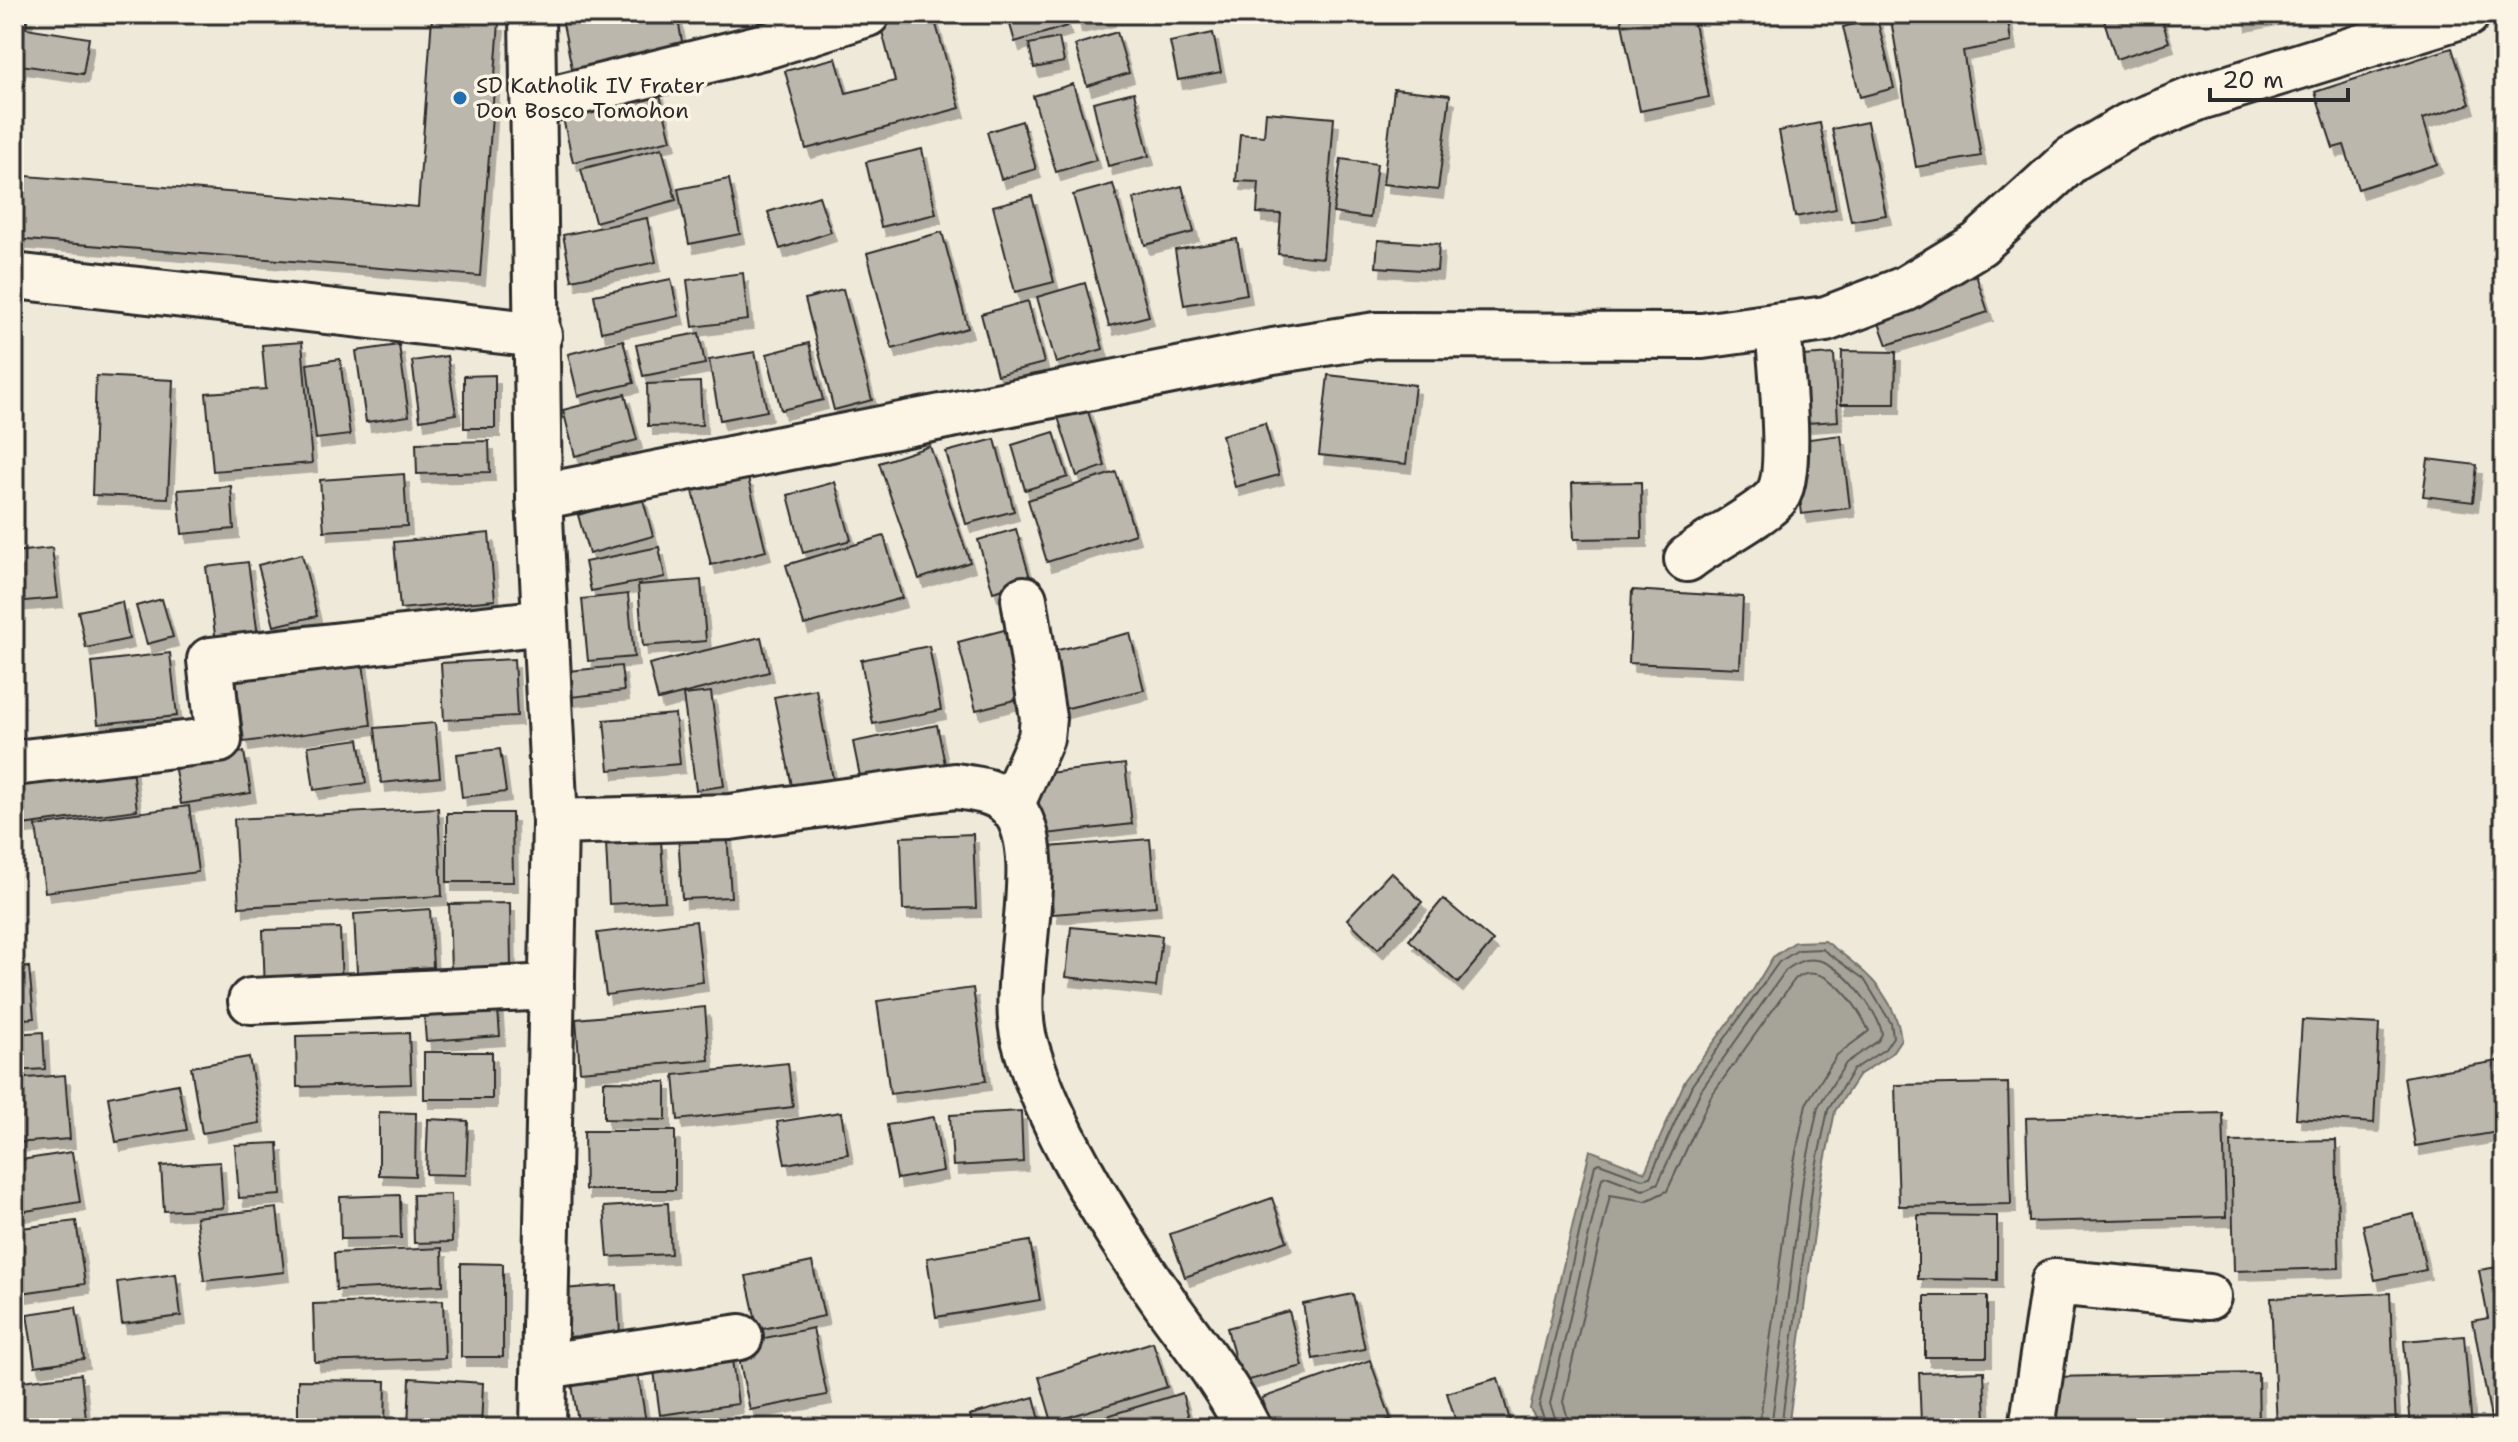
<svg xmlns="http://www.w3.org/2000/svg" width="2518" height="1442" font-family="'Shantell Sans',sans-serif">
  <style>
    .water { fill: #a6a399; stroke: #75736d; stroke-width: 2 }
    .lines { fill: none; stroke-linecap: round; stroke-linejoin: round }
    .shore { stroke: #5c5b57; stroke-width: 2 }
    .building { fill: #bcb7ac; stroke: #2b2b2b; stroke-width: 2; filter: url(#shadow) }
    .minor-casing { stroke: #2b2b2b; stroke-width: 50 }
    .minor { stroke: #fcf5e5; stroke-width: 44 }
    .poi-dot { fill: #1f6fb2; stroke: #fcf5e5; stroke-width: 3 }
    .labels { text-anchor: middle; stroke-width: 7; stroke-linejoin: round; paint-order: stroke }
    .poi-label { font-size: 22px; fill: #2b2b2b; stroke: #fcf5e5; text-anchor: start }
  </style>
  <defs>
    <filter id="shadow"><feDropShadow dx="5" dy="9" stdDeviation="0" flood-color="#0004"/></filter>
  </defs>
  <rect width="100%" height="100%" fill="#efe9da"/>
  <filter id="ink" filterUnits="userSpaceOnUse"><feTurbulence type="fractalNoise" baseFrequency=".0125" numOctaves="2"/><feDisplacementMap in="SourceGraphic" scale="16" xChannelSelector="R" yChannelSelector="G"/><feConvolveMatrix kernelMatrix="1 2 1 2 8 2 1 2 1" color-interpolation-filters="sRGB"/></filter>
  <g filter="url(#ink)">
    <path class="water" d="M1825 941C1861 967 1895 993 1901 1039L1891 1054 1859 1075 1835 1111 1821 1182 1788 1428H1542L1530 1409 1590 1150 1645 1172 1685 1081 1753 990 1773 957 1795 942Z"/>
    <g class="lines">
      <g class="shore">
        <path d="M1548 1428 1539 1406 1595 1165 1599 1163 1642 1179 1650 1177 1692 1085 1779 962 1798 950 1822 949 1864 979 1891 1023 1893 1037 1885 1049 1853 1070 1828 1110 1813 1181 1781 1428"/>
        <path d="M1559 1428 1550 1404 1602 1178 1606 1176 1643 1190 1658 1183 1701 1090 1786 970C1796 963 1803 958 1816 960 1840 962 1879 1011 1882 1034L1878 1041 1846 1063 1818 1107 1803 1179 1771 1428"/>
        <path d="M1571 1428 1563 1402 1610 1195 1646 1201 1667 1191 1711 1096 1795 979C1826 957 1858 1007 1869 1031L1837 1055 1806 1104 1791 1177 1759 1428"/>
      </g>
    </g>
    <g class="building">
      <path d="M14 14H28L26 28 89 38 83 74 21 65 19 73 14 72Z"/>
      <path d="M561 14H677L685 58 574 78Z"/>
      <path d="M900 14H933L960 108 806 149 785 71 836 58 846 93 895 81 879 20Z"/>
      <path d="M1007 14H1063L1067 26 1015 42Z"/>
      <path d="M1075 14H1110V17L1077 24Z"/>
      <path d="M1620 14H1692L1709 97 1640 111Z"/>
      <path d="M1890 14H2007L2011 42 1963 51 1981 156 1916 167Z"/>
      <path d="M2102 14H2160L2169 42 2116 59Z"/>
      <path d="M2241 14H2282L2242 22Z"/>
      <path d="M432 17 499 22 480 276 14 239V175L418 207Z"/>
      <path d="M1877 18 1894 88 1860 97 1843 27Z"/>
      <path d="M1117 32 1129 73 1087 86 1075 45Z"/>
      <path d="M1213 33 1221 72 1178 80 1170 42Z"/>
      <path d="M1059 38 1064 62 1034 68 1029 44Z"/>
      <path d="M2452 48 2470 104 2423 119 2437 164 2358 189 2344 145 2333 148 2315 92Z"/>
      <path d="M1073 84 1096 160 1056 172 1033 96Z"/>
      <path d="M1394 89 1450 95 1438 190 1383 184Z"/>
      <path d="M659 91 671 140 573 162 562 114Z"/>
      <path d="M1134 92 1149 156 1108 166 1093 102Z"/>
      <path d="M1266 112 1334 118 1323 258 1278 254 1281 214 1257 213 1259 182 1236 181 1240 134 1264 136Z"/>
      <path d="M1022 121 1036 169 1001 179 987 132Z"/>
      <path d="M1867 122 1886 215 1851 221 1832 129Z"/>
      <path d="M1820 123 1836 209 1795 217 1779 131Z"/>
      <path d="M662 148 676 200 595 222 581 169Z"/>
      <path d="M922 149 936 214 881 227 866 162Z"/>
      <path d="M1341 159 1377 164 1370 218 1333 213Z"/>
      <path d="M729 179 740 234 689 244 678 189Z"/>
      <path d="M1113 184 1149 316 1109 326 1073 195Z"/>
      <path d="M1182 186 1194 232 1145 245 1133 199Z"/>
      <path d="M819 196 831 232 780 249 768 212Z"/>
      <path d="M1032 196 1054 282 1015 292 993 206Z"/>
      <path d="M647 218 656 262 572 280 563 235Z"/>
      <path d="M942 232 968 328 892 349 867 253Z"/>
      <path d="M1237 239 1247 294 1184 305 1175 250Z"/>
      <path d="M1378 240 1439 244 1437 271 1376 267Z"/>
      <path d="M743 273 748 320 693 327 687 280Z"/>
      <path d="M1976 275 1988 312 1887 345 1874 309Z"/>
      <path d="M671 279 679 316 601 332 594 295Z"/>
      <path d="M1085 283 1103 349 1056 363 1037 297Z"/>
      <path d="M843 289 872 400 834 410 805 299Z"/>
      <path d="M1028 301 1044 363 997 375 981 314Z"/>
      <path d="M699 333 705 364 643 376 636 345Z"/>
      <path d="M623 340 634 383 578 396 568 354Z"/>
      <path d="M302 342 312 463 213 471 206 393 266 389 262 345Z"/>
      <path d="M809 343 823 400 781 410 767 354Z"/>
      <path d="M399 345 409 416 366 422 356 351Z"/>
      <path d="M1842 351 1896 352 1895 404H1841Z"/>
      <path d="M755 352 767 411 720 420 709 360Z"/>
      <path d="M1834 354 1838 421 1790 424 1786 357Z"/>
      <path d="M447 356 456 414 420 420 412 361Z"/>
      <path d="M340 359 350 435 316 439 307 364Z"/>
      <path d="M495 375V428H464V376Z"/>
      <path d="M1328 375 1415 385 1406 464 1319 455Z"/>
      <path d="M96 376 173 380 168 498 92 495Z"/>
      <path d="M700 382 702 425 648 426 647 384Z"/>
      <path d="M625 394 637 440 575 456 563 410Z"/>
      <path d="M1086 405 1105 466 1077 476 1057 414Z"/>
      <path d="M1265 423 1279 475 1235 487 1222 435Z"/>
      <path d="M1054 432 1068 477 1025 490 1012 445Z"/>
      <path d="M1841 435 1850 508 1802 514 1793 441Z"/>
      <path d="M995 439 1014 511 966 524 946 452Z"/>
      <path d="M489 441 490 472 417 474 416 443Z"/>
      <path d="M930 446 970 562 919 579 879 463Z"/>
      <path d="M2428 459 2477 465 2473 502 2423 496Z"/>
      <path d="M1116 472 1135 534 1047 562 1028 500Z"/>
      <path d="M404 474 407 526 324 531 320 480Z"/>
      <path d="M748 478 766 551 711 565 693 491Z"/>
      <path d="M835 482 851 540 803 553 788 495Z"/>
      <path d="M1641 482 1642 538 1574 539 1572 483Z"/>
      <path d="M231 486 234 529 182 534 178 490Z"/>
      <path d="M642 496 653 536 589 554 578 515Z"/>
      <path d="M1016 529 1031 581 993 592 978 540Z"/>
      <path d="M489 533 495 600 400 609 394 542Z"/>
      <path d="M884 536 902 598 804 625 786 565Z"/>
      <path d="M659 547 665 577 591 591 585 562Z"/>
      <path d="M52 548 58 598 14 602V552Z"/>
      <path d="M302 554 317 616 274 626 258 565Z"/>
      <path d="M248 562 258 636 216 642 206 567Z"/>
      <path d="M701 580 706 641 643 646 638 585Z"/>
      <path d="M1632 590 1743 597 1740 668 1629 663Z"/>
      <path d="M628 594 634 657 588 661 582 599Z"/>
      <path d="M162 599 173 637 147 644 136 606Z"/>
      <path d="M122 602 129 639 86 648 78 611Z"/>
      <path d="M1008 629 1026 697 976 710 958 642Z"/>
      <path d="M1130 633 1144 690 1055 711 1041 654Z"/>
      <path d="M761 637 769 672 658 700 649 664Z"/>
      <path d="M929 646 941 710 873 724 861 660Z"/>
      <path d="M170 653 177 716 98 724 92 662Z"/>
      <path d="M362 655 371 725 244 742 235 671Z"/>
      <path d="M514 659 517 716 444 720 441 663Z"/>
      <path d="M621 666 624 691 571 697 568 671Z"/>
      <path d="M816 689 833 779 792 786 774 697Z"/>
      <path d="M711 692 724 786 696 790 683 695Z"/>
      <path d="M675 714 680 764 609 770 604 720Z"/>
      <path d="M435 723 440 777 381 783 375 728Z"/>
      <path d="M937 725 945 764 861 781 853 742Z"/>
      <path d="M359 739 366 783 314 790 308 746Z"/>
      <path d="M500 749 506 792 462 797 457 754Z"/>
      <path d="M244 752 251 793 181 804 174 764Z"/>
      <path d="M131 760 137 810 14 826V775Z"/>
      <path d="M1125 764 1132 824 1038 835 1031 775Z"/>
      <path d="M189 806 198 872 45 892 36 826Z"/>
      <path d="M438 808 442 896 239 907 234 819Z"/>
      <path d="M447 813H512L513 882H447Z"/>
      <path d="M727 830 731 897 682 899 678 832Z"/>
      <path d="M973 834 976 908 903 910 901 837Z"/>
      <path d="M1150 839 1156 906 1053 914 1048 847Z"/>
      <path d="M661 840 665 901 609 904 606 843Z"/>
      <path d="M1391 872 1422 902 1378 949 1347 919Z"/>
      <path d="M1443 899 1493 941 1458 983 1409 940Z"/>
      <path d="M510 903 511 970 451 972 449 904Z"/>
      <path d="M430 909 433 967 357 972 354 914Z"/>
      <path d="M696 921 703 982 606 995 597 933Z"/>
      <path d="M1071 927 1162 936 1156 987 1066 977Z"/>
      <path d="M340 928 342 992 265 995 263 930Z"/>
      <path d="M29 967 34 1018 14 1020V969Z"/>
      <path d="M973 988 986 1081 890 1094 877 1001Z"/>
      <path d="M497 996 500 1036 426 1041 423 1002Z"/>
      <path d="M705 1007 709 1060 580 1071 576 1019Z"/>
      <path d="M2302 1020 2379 1024 2374 1123 2296 1118Z"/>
      <path d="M43 1032 45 1069 14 1071V1034Z"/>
      <path d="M409 1033 411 1084 297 1087 296 1036Z"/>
      <rect x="424" y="1052" width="68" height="47"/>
      <path d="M249 1057 260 1123 202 1133 191 1067Z"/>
      <path d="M2504 1060V1131L2415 1146 2404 1077Z"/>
      <path d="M788 1063 793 1107 678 1120 674 1075Z"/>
      <path d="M65 1075 70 1139 14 1143V1079Z"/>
      <path d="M604 1081 666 1082V1120L604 1119Z"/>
      <path d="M2008 1083 2011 1204 1899 1206 1895 1085Z"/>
      <path d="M178 1084 187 1130 116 1142 108 1097Z"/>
      <path d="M1021 1111 1023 1162 953 1166 950 1115Z"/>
      <path d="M379 1112 416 1113 415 1176 379 1175Z"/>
      <path d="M841 1112 848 1154 785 1164 777 1122Z"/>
      <path d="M2223 1113 2226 1217 2029 1222 2026 1118Z"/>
      <path d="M934 1117 943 1171 897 1179 887 1125Z"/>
      <path d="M428 1119 468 1121 466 1175 426 1174Z"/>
      <path d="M584 1131H675V1190H585Z"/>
      <path d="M2336 1140 2339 1268 2234 1271 2231 1142Z"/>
      <path d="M278 1143 281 1195 239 1198 235 1145Z"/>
      <path d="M72 1152 80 1202 14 1213V1161Z"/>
      <path d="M220 1162 223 1208 164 1211 161 1166Z"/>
      <path d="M451 1194 452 1242 414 1243 413 1195Z"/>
      <path d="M400 1195 401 1238 341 1239 340 1197Z"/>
      <path d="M1272 1198 1287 1241 1185 1277 1170 1234Z"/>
      <path d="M668 1203 671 1254 608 1257 604 1207Z"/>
      <path d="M277 1208 284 1272 204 1281 196 1217Z"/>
      <path d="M2414 1214 2426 1270 2375 1280 2363 1225Z"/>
      <path d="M1918 1215 1997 1216V1280L1918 1279Z"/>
      <path d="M76 1221 85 1284 14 1294V1229Z"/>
      <path d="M1030 1241 1040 1300 936 1317 927 1258Z"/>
      <path d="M442 1248 443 1285 336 1290 334 1253Z"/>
      <path d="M812 1262 824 1316 758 1330 746 1276Z"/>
      <path d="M461 1263 503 1264V1357H461Z"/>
      <path d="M2504 1266V1422L2492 1424 2473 1321 2488 1318 2479 1270Z"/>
      <path d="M176 1274 181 1316 122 1324 117 1282Z"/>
      <path d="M617 1285 620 1334 565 1337 562 1289Z"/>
      <path d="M2390 1293 2396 1428H2277L2271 1298Z"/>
      <path d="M1353 1294 1365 1349 1313 1359 1303 1304Z"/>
      <rect x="1925" y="1296" width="62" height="61"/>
      <path d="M443 1300 445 1358 315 1362 313 1304Z"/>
      <path d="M76 1307 84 1359 35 1366 27 1314Z"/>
      <path d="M1289 1311 1303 1366 1241 1382 1227 1328Z"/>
      <path d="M813 1328 827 1395 750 1410 736 1344Z"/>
      <path d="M2464 1336 2472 1428H2411L2404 1341Z"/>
      <path d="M1153 1342 1167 1387 1052 1422 1039 1377Z"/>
      <path d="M730 1345 738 1404 660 1415 652 1356Z"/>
      <path d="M1370 1360 1391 1419 1366 1428H1273L1262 1398Z"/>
      <path d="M1984 1371 1986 1421 1921 1423 1919 1373Z"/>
      <path d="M638 1373 646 1422 579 1428 572 1384Z"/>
      <path d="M2258 1373 2259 1428H2051L2050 1377Z"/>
      <path d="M81 1374 87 1428H14V1382Z"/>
      <path d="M410 1378 483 1383 481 1428H408Z"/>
      <path d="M1498 1378 1512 1428H1458L1447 1393Z"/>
      <path d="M298 1380 386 1381 385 1428H298Z"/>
      <path d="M1182 1393 1192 1428H1068Z"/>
      <path d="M1034 1397 1042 1428H973L970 1415Z"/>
    </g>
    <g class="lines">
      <defs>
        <g id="minor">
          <path d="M532 14 539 497 555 822 543 1428"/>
          <path d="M534 103 769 45 867 14"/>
          <path d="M14 276 539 335"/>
          <path d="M539 497 1273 351 1376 335 1702 336 1826 319 1905 289 1979 244 2072 159 2128 126 2197 98 2467 14"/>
          <path d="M1687 559C1708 542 1765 513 1777 496 1794 472 1780 360 1778 326"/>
          <path d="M14 763 219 740 210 660 545 622"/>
          <path d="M1011 806 1041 738 1043 718 1024 599"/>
          <path d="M555 822 730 817 955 786C975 789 996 790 1011 806 1053 850 1008 977 1024 1039 1047 1127 1115 1232 1167 1306 1196 1346 1226 1384 1248 1428"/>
          <path d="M251 1001 552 987"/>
          <path d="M545 1366 740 1337"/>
          <path d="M2032 1428 2054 1282 2208 1297"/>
        </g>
      </defs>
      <use href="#minor" class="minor-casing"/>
      <use href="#minor" class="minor"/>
    </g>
  </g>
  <circle class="poi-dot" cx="460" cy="98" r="8"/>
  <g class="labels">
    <g class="poi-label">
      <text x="476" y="93">SD Katholik IV Frater<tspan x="476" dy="25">Don Bosco Tomohon</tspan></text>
    </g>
  </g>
  <rect width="2518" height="1442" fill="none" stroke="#fcf5e5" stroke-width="48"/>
  <rect x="24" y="24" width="2470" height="1394" fill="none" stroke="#2b2b2b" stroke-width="3" filter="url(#ink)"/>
  <path d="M2210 88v12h138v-12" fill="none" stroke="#2b2b2b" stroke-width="4"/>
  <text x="2222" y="88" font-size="24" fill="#2b2b2b" stroke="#fcf5e5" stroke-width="6" paint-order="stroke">20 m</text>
</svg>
